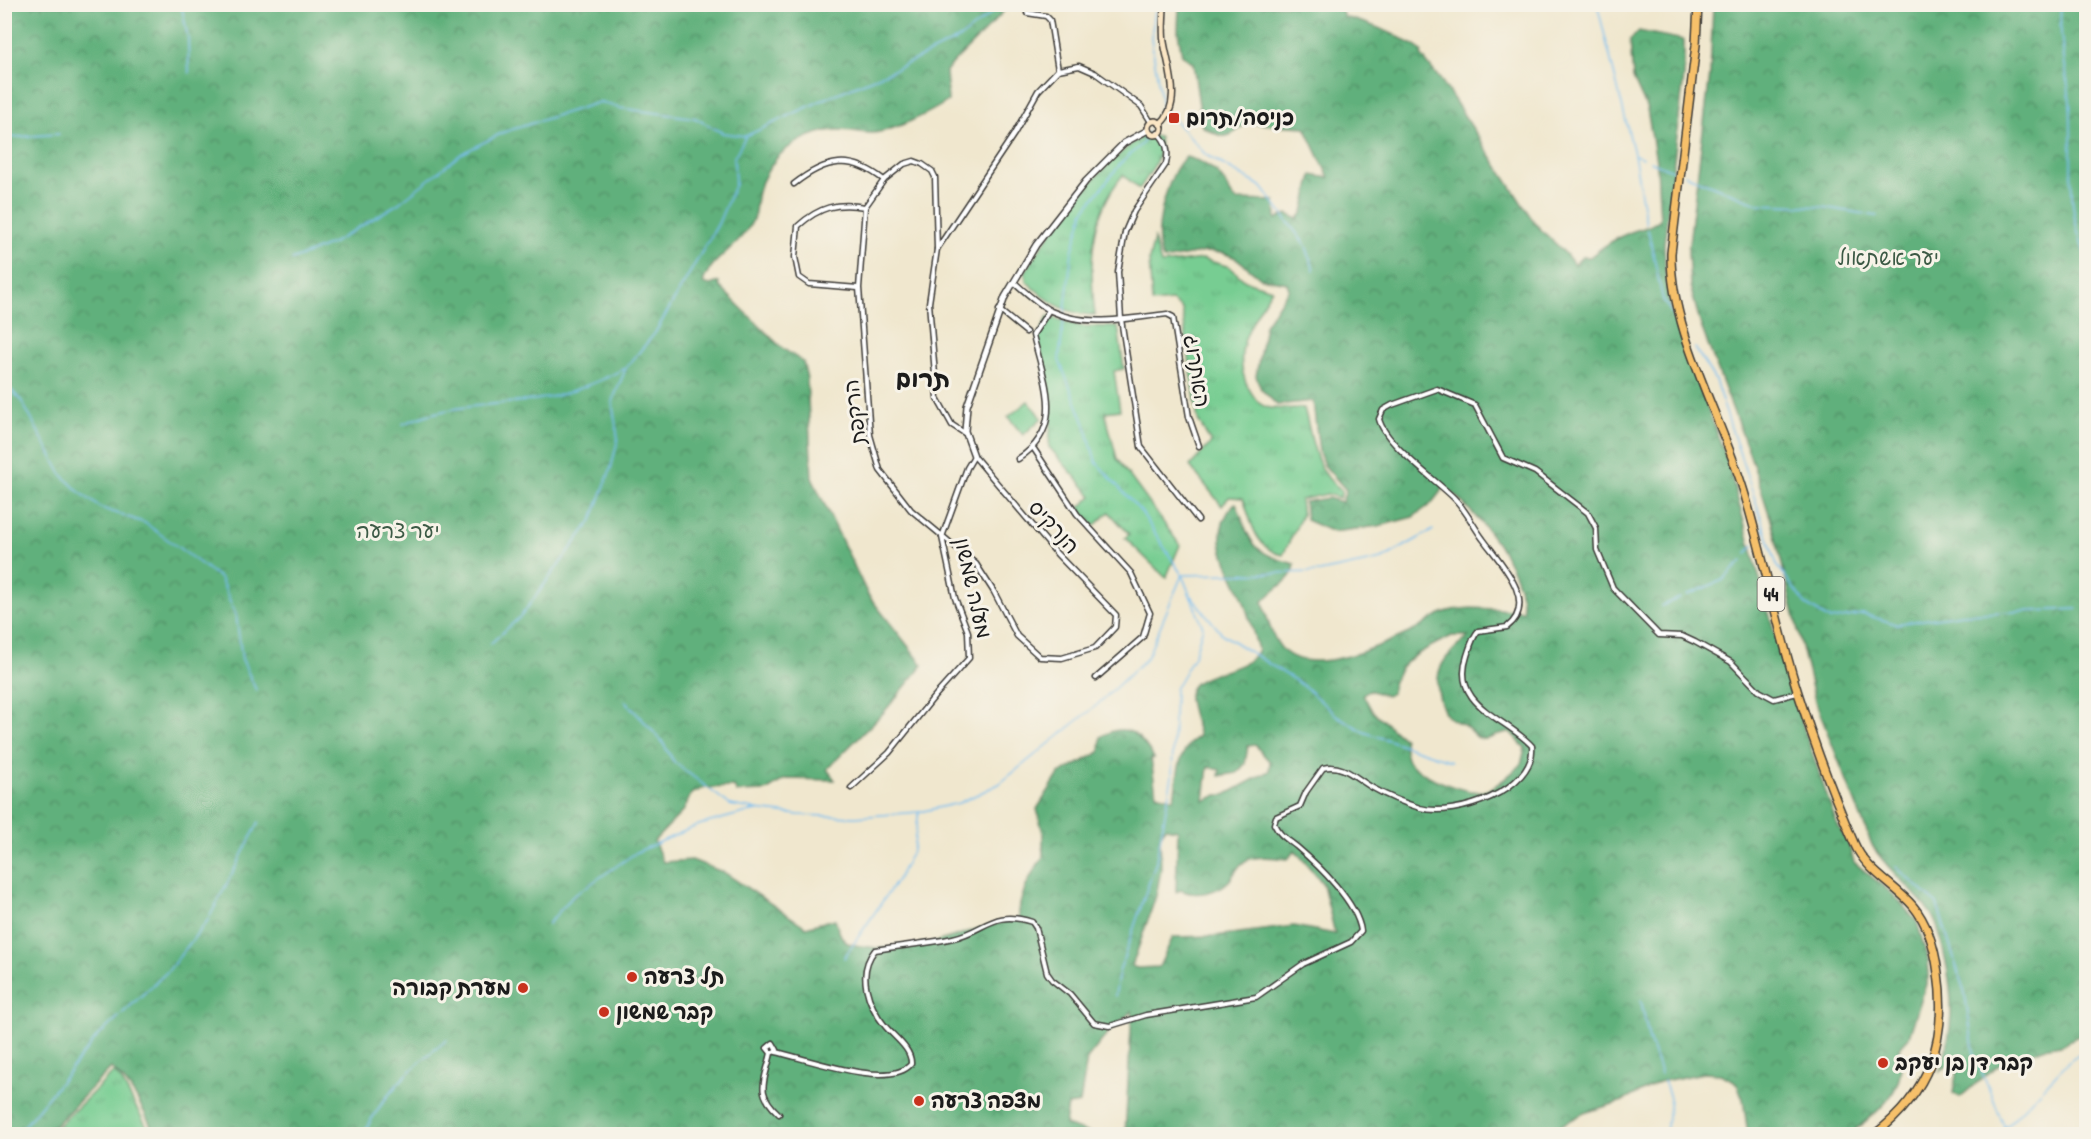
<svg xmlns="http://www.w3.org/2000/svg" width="2091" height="1139" font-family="'Patrick Hand','Playpen Sans Hebrew',sans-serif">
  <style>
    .grass { fill: url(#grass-tufts); stroke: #4a7457; stroke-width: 1.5 }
    .forest { fill: url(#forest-crowns); stroke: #3e664c; stroke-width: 1.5; fill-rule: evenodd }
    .pitch { fill: #77cd92; stroke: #4a7457; stroke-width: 1.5 }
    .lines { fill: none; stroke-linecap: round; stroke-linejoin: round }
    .stream { stroke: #79bff0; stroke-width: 1.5 }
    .minor-casing { stroke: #3c3a37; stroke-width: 7 }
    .tertiary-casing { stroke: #3c3a37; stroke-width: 8 }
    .secondary-casing { stroke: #3c3a37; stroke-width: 8 }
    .trunk-casing { stroke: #3c3a37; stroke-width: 10 }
    .minor { stroke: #fff; stroke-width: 4 }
    .tertiary { stroke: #fff; stroke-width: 5 }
    .secondary { stroke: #fbe6c4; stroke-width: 5 }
    .trunk { stroke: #f6c06b; stroke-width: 7 }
    .poi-dot { fill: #c8321e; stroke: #f7f3e8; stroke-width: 2 }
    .labels { text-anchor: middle; stroke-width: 6; stroke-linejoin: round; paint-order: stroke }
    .shield { fill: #f7f3e8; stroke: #5e5c59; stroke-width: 1.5 }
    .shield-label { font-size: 20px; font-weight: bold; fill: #1c1c1c }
    .poi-label { font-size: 21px; font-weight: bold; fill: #1c1c1c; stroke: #f7f3e8; text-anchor: start }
    .park-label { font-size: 21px; fill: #3c5a45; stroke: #f7f3e8 }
    .street-label { font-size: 21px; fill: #1c1c1c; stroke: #f7f3e8 }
    .quarter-label { font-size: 24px; font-weight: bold; fill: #1c1c1c; stroke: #f7f3e8 }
  </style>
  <defs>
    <pattern id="grass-tufts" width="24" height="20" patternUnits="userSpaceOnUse" patternTransform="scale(1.5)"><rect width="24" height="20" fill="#77cd92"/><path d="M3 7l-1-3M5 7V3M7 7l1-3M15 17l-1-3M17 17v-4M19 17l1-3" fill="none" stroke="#66af7d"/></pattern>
    <pattern id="forest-crowns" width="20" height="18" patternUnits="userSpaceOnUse" patternTransform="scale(1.5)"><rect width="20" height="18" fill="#61b07c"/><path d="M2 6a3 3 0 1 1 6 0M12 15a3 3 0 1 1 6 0" fill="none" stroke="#4f8e65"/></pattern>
  </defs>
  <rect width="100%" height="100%" fill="#f7f3e8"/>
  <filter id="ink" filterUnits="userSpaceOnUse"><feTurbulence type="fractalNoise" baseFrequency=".0167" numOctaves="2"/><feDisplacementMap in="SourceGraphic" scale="12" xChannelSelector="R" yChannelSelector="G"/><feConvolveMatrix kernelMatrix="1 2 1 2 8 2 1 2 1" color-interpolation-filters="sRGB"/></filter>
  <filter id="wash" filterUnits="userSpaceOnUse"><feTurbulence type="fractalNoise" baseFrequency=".008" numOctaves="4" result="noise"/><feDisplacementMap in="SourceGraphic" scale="24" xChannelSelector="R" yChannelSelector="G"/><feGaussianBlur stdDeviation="1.35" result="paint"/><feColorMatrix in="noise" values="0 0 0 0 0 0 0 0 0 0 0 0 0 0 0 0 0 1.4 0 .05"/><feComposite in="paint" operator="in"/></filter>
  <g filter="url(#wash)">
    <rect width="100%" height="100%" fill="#f0e7ce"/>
    <g class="grass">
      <path d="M1145 134 1159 137C1162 159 1151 172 1139 189L1123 175C1089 215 1089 266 1095 315 1065 315 1046 300 1026 281L1025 272C1056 222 1096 167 1145 134Z"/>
      <path d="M1154 239 1161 264 1203 259 1230 267 1245 281 1272 289C1253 320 1230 350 1248 387 1253 395 1257 404 1266 407 1277 410 1292 408 1304 408 1313 440 1314 471 1342 491L1340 498 1327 494 1300 500 1302 515 1283 555C1255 550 1251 521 1243 498L1229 497 1222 506 1190 466 1211 443 1198 420 1182 309 1172 301 1152 303 1149 260Z"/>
      <path d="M1048 316 1080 326 1118 327 1124 369 1114 371 1120 410 1105 412 1117 459 1180 545 1166 578 1125 538 1129 534 1109 512 1094 526 1079 508 1092 496 1049 447 1052 402 1038 338Z"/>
      <path d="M114 1072 121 1080 151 1134H50Z"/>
    </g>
    <g class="forest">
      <path d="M1927 4 1931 10 1938 4 2086 5V1032L2061 1045 2043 1048 1996 1067 1960 1097 1953 1093 1959 1058 1940 1071C1954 1031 1954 994 1944 954 1941 939 1938 923 1929 911 1911 887 1887 870 1872 845L1815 701 1772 523 1750 455 1701 326 1690 286 1688 251 1710 74 1713 5Z"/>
      <path d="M5 5H1009C989 29 966 48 946 71L948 101C932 112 892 132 872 133 860 133 848 129 836 130 815 131 788 144 775 160 769 168 758 186 757 197 755 209 756 216 749 227 737 248 709 260 703 283L710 285 719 282V286L782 348 803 362 807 379 812 478 868 595 923 665 884 712 827 769 835 780 785 779 766 791 737 792 734 787 704 788 691 794 684 810 654 841 663 862 692 860 725 873 806 927 835 919C837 925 839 935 844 940 847 945 855 945 861 946 926 957 959 928 1019 919 1017 901 1031 872 1043 858V833L1037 809 1059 774 1100 752 1101 737C1127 720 1140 735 1154 758H1151L1156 794 1174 799C1178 775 1177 749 1199 736 1196 724 1188 706 1189 694 1192 670 1248 674 1258 650 1252 629 1247 606 1238 587 1225 559 1209 533 1234 504L1236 503C1252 544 1249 552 1295 564 1294 581 1272 589 1263 602 1267 618 1271 636 1282 649 1310 679 1383 645 1413 631 1424 626 1433 616 1445 612 1470 604 1498 611 1523 610 1521 562 1479 517 1445 486L1431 504 1413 517 1379 526 1333 532 1306 520 1304 502 1328 498 1342 502 1346 490 1324 465 1319 452 1313 401 1277 405 1261 389 1256 376 1265 325 1289 289 1287 283 1261 278 1236 258 1223 253 1205 252 1164 260C1149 241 1168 169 1186 157 1199 160 1215 168 1223 180 1228 187 1229 194 1236 200L1275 201 1276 219 1287 214 1298 219 1303 212 1312 175 1329 178 1305 127 1247 123C1226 139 1226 141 1202 126L1193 63 1182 55 1178 32 1179 5H1339L1344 17C1372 24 1398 34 1422 51L1421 55 1443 83 1534 222C1546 237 1565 249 1574 265L1582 257H1590C1602 247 1615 238 1631 232 1642 228 1652 227 1660 219L1657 167 1647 109 1633 78 1630 40 1639 31 1684 40V76L1664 244 1666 282 1671 311 1727 460 1788 682 1836 822 1849 845 1854 862 1895 896 1917 922 1928 960 1929 975 1909 1037 1899 1048C1909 1091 1880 1109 1850 1134H1748L1743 1099 1738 1086 1731 1079 1720 1074 1703 1073 1659 1082 1623 1101 1584 1113 1545 1134H1125L1132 1011 1108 1033 1087 1059 1080 1103 1068 1105 1065 1125 1093 1134H155C144 1111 132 1085 111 1068L47 1134H5ZM1452 636H1469C1447 655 1431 668 1440 700 1442 706 1443 712 1448 717 1453 721 1459 722 1465 726 1470 729 1473 735 1479 738 1489 743 1499 731 1510 732L1525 748 1521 765C1511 773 1500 785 1487 790 1470 797 1420 776 1409 762 1404 756 1405 747 1404 739L1372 711 1363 694 1369 690 1387 696 1392 693C1393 661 1426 649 1452 636ZM1255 745 1270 762 1269 771 1225 795H1217L1204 801 1208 767 1220 770 1219 776 1237 773 1245 764 1248 746ZM1165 828 1178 830 1176 892 1181 890C1195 897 1217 893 1229 881 1235 874 1237 865 1247 860 1260 855 1275 858 1288 859L1295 850 1323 884 1335 934 1294 926 1215 936 1173 937 1159 967 1137 968 1132 966 1156 896 1161 870 1160 837Z"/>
    </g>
    <path class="pitch" d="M1028 401 1042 418 1023 435 1008 417Z"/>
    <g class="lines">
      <g class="stream">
        <path d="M181 4 188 38 189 73"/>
        <path d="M1597 4 1634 154 1646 223"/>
        <path d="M2061 4C2058 33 2067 72 2070 101 2074 153 2064 207 2086 255"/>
        <path d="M1169 114 1206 155 1262 187 1306 246 1314 270"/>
        <path d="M1150 128 1162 106 1151 38 1156 4"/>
        <path d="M4 138 59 134"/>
        <path d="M1635 155 1643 158"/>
        <path d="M1650 161 1677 172"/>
        <path d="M1685 175 1759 204 1822 207 1877 216"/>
        <path d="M1648 230 1663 300 1679 324"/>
        <path d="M292 260 333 243 399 203 461 154 504 132 600 102 619 108 695 118 723 133 745 136"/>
        <path d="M1695 348 1715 380 1777 565 1805 604 1830 620 1863 614 1896 624 1962 614 2077 609"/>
        <path d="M4 383 21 400 62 475 78 491 101 508 145 523 220 578 236 615 242 659 256 690"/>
        <path d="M403 424C450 402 501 407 551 397 577 391 600 381 624 369"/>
        <path d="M1760 535 1764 528"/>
        <path d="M1747 554 1754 544"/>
        <path d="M1687 595 1723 580 1742 561"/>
        <path d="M1191 596 1222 634 1304 686 1336 715 1364 732 1451 761"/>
        <path d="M1662 606 1680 598"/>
        <path d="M490 644 521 616 592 520 611 468 618 439 612 402 626 368 655 333 718 224 735 184 734 157 746 136 831 96 896 69 960 38 1003 4"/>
        <path d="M625 701 661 740 674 762 730 805 754 809"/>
        <path d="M1896 867 1937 904 1965 994 1974 1053 2005 1128"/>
        <path d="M548 924 573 896 637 852 699 825 755 810 799 815 855 817 919 812 959 803 999 784 1097 705 1147 658 1182 575 1320 572 1382 559 1433 530"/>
        <path d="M844 958 899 877 913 850 919 812"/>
        <path d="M1115 996 1119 972 1156 862 1172 777 1175 689 1194 656 1203 627 1182 575 1142 513 1096 462 1086 427 1059 360 1072 252 1084 211 1122 162 1142 144 1148 132"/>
        <path d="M1641 1000 1649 1039 1661 1074"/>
        <path d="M1664 1081 1670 1098 1666 1134"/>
        <path d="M18 1134 97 1037 168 971 208 920 259 822"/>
        <path d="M363 1134C385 1093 410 1068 447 1040"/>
        <path d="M1999 1134 2067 1063 2086 1050"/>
      </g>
    </g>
  </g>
  <g filter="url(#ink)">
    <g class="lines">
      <defs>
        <g id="minor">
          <path d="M1027 13 1046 16 1050 20 1058 70"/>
          <path d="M1158 133C1167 142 1169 151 1166 164L1134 211 1125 232 1118 272 1121 319 1141 447 1198 520"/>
          <path d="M794 184C826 159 851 154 884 180"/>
          <path d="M1014 282C1025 292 1038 304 1051 311 1087 328 1129 318 1167 314L1173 317 1189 417 1199 446"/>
          <path d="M858 288 809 284 799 277 795 257 798 226C819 207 837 202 865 207"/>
          <path d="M999 310 1026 332"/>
          <path d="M966 434 952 425 937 398 929 303 937 249 1014 134 1038 91 1058 70 1079 66 1095 73 1141 106 1151 122"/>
          <path d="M1034 449 1077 514 1131 573 1150 613 1143 637 1096 678"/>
          <path d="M1018 459C1067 427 1044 382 1033 335L1049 310"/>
          <path d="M851 788 889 753 934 697 969 658 968 632 955 598 942 537 967 468 974 456 1057 554 1116 615 1115 627 1095 648 1062 658 1040 657 1017 636 994 592 976 564 911 510 880 470 870 435 859 288 865 207 884 180 904 164 914 161 922 164 932 171 935 177 937 249"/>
          <path d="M776 1052C805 1058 890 1090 911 1064 912 1049 894 1037 885 1026 868 1005 856 973 875 950 901 945 927 944 953 938 986 931 992 909 1032 922L1036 928 1047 973 1052 980 1070 994 1094 1023 1110 1026 1146 1015 1256 997 1303 964 1351 942 1361 931C1357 902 1318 865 1297 847 1287 839 1279 835 1274 824L1276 817 1300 806 1306 792 1323 768C1344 763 1356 779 1373 788 1387 796 1404 803 1420 808 1455 818 1536 790 1532 746 1507 718 1450 706 1467 656 1470 647 1472 638 1478 631L1507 627C1540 602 1498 560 1483 539 1473 526 1466 510 1454 498 1436 480 1385 444 1379 419L1383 410 1392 405 1437 389 1475 405 1503 458 1535 472 1588 513 1596 528 1597 550 1613 588 1659 635 1682 636 1695 642 1731 662 1759 691 1774 699 1797 693"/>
          <path d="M771 1053 777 1050 773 1043 767 1048 771 1053C765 1082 754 1091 779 1114"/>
        </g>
        <path id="tertiary" d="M974 456 965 431 967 406 1005 297 1036 245 1086 181 1124 143 1148 130"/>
        <g id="secondary">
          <circle cx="1155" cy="128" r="7"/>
          <path d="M1160 124C1183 104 1168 67 1164 42 1162 30 1164 17 1164 4"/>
        </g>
        <path id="trunk" d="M1698 4 1696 45 1671 253C1670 331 1722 418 1744 492 1764 559 1777 627 1798 693 1814 743 1833 795 1854 843 1866 871 1894 884 1913 906 1928 924 1935 950 1938 973 1948 1040 1929 1093 1875 1134"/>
      </defs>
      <use href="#minor" class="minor-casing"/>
      <use href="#tertiary" class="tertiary-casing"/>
      <use href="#secondary" class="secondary-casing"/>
      <use href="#trunk" class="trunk-casing"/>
      <use href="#minor" class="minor"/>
      <use href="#tertiary" class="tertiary"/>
      <use href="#secondary" class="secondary"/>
      <use href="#trunk" class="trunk"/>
    </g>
  </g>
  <g class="poi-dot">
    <rect x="1168" y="112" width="12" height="12" rx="3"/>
    <circle cx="632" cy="977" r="6"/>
    <circle cx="523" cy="988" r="6"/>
    <circle cx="604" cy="1012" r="6"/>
    <circle cx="1883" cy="1063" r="6"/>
    <circle cx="919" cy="1101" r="6"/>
  </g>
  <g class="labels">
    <rect class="shield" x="1757.5" y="577" width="27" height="34" rx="4.5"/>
    <g class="shield-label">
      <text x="1771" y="601">44</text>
    </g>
    <g class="poi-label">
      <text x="1186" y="125">כניסה/תרום</text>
      <text x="644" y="984">תל צרעה</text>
      <text x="511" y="995" text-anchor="end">מערת קבורה</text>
      <text x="616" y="1019">קבר שמשון</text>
      <text x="1895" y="1070">קבר דן בן יעקב</text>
      <text x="931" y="1108">מצפה צרעה</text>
    </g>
    <g class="park-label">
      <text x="1888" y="265">יער אשתאול</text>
      <text x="398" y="538">יער צרעה</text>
    </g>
    <g class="street-label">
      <text transform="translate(1197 371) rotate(81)" y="7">האתרוג</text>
      <text transform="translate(855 412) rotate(-97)" y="7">הרקפת</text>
      <text transform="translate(1054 527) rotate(48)" y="7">הנרקיס</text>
      <text transform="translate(973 588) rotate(77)" y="7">מעלה שמשון</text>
    </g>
    <g class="quarter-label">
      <text x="923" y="387">תרום</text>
    </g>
  </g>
  <rect width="2091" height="1139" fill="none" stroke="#f7f3e8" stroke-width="24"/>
</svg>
